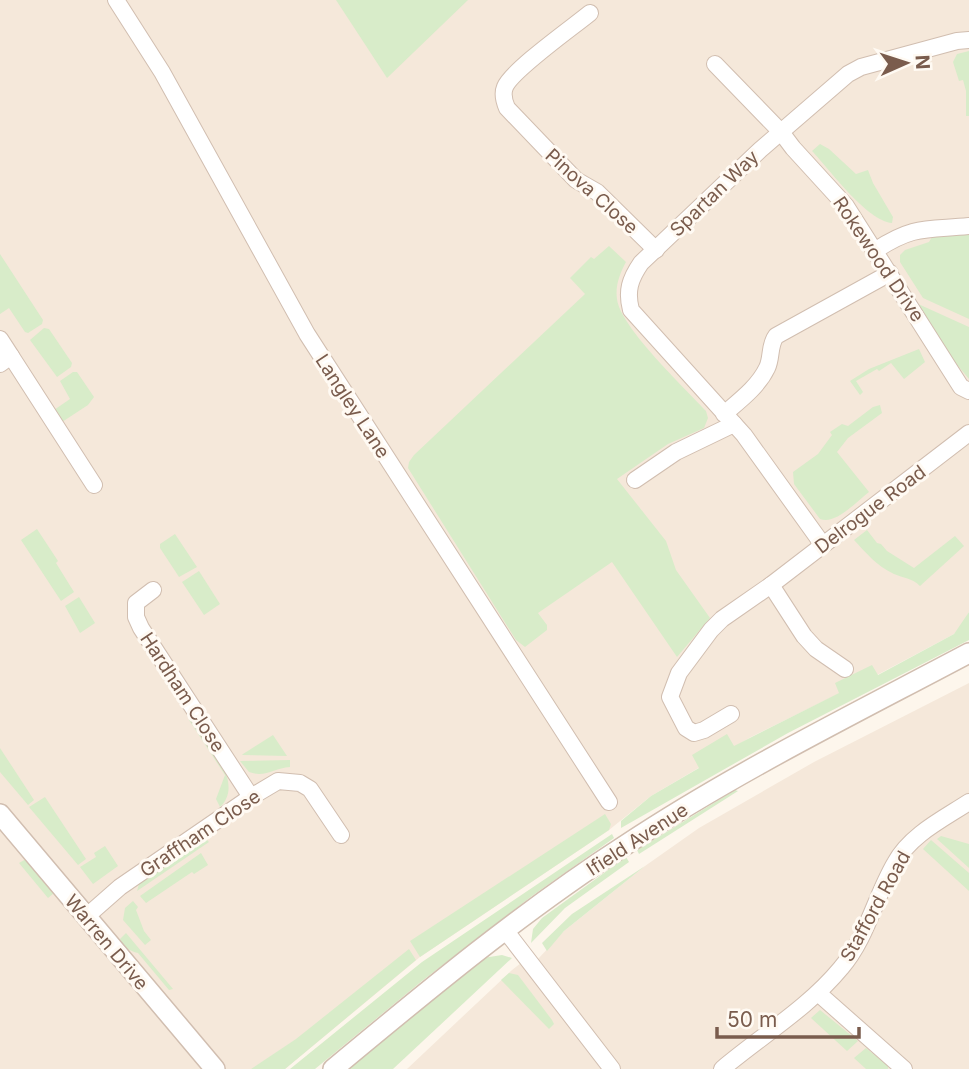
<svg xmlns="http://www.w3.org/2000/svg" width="969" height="1069" font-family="Inter,sans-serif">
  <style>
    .residential { fill: #f5e8da }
    .green { fill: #d8ecc9 }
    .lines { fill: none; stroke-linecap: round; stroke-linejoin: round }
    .minor-casing { stroke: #d1beb0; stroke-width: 18 }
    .tertiary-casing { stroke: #d1beb0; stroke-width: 22 }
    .minor { stroke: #fff; stroke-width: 16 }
    .tertiary { stroke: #fff; stroke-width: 19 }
    .labels { text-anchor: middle; stroke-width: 6; stroke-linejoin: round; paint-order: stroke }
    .street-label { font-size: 19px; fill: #7a5c4d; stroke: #fffaf3 }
  </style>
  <rect width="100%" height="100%" fill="#fdf6ec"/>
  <g class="residential">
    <path d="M0 0H969V612L961 626 954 634 877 675 751 737 651 796 609 830 420 957 285 1069H0Z"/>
    <path d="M969 683V1069H407L512 970 521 963 538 959 564 931 645 866 699 828 814 762Z"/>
  </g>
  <g class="green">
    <path d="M336 0H468L387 78Z"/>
    <path d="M969 51V116H966V91L963 80 959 81 953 62 957 54Z"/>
    <path d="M820 144 829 149 856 174 868 170 873 183 893 217 892 223C867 221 830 170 812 151Z"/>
    <path d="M969 234V319L923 298 900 262V255L905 250 929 242 932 237Z"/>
    <path d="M609 246 626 262C620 273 615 286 617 299 620 327 685 388 706 411L708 418 704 428 668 444 617 479 666 541 676 570 710 618 677 657 612 562 538 613 547 625V630L525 647 516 640 408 468 409 462 414 455 585 294 570 278 591 257 594 259Z"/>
    <path d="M0 254 43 320 42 324 28 333 25 332 9 308 0 314Z"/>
    <path d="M916 303 969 327V379L953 360Z"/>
    <path d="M44 328 49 329 72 363 71 367 57 377 30 340Z"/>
    <path d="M919 349 925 362 904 379 891 363 879 371 877 369 856 381 863 392 860 395 850 381 869 369Z"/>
    <path d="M73 372H77L94 397 88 405 62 422 54 410 70 399 60 381Z"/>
    <path d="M880 405 882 413 848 438 837 452 869 492C857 501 836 525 820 519L794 484 793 472 818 454 832 435 830 432 842 424 848 426 873 407Z"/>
    <path d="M37 529 58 561 56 563 74 592 61 601 21 540Z"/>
    <path d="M867 530 877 543 881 544 887 551 914 568 955 536 964 546 920 586C912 578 903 578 894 574 877 566 866 553 854 540Z"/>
    <path d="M175 534 197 567 179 577 160 548V544Z"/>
    <path d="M199 571 220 604 204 615 182 582Z"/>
    <path d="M79 597 95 623 80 633 65 606Z"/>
    <path d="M969 612V640L788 733 621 828V821L651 796 699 768 692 755 727 734 734 746 839 693 835 683 872 665 878 675 954 634Z"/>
    <path d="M191 718C206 740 246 783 220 807L216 799 225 775 189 720Z"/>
    <path d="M273 735 287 756 242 755 243 754Z"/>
    <path d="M0 748 34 800 28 805 0 772Z"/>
    <path d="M290 760V767C274 768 265 778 249 772L240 761Z"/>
    <path d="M735 790 738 791 639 854 637 850Z"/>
    <path d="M45 797 86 859 78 865 29 807Z"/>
    <path d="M605 814 611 824 609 830 420 957 410 941Z"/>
    <path d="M612 834 614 838 532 896 422 981 315 1069H290L422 962Z"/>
    <path d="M941 836 969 844V868L937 839Z"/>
    <path d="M206 839 209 842 137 891 139 884Z"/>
    <path d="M931 840 969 873V891L923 849Z"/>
    <path d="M105 846 118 866 93 884 80 867 96 857 94 853Z"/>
    <path d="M201 853 208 865 194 874 192 872 146 903 140 896Z"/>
    <path d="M626 857 629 862 565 908 531 943 533 929 542 918Z"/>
    <path d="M26 859 54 893 48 898 19 863Z"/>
    <path d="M645 866 564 931 547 951 542 943 572 914Z"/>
    <path d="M133 901 138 907 136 910 144 931 151 940 145 945 123 920 125 908Z"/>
    <path d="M126 933 173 989 169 990 138 953C129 951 123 947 120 939Z"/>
    <path d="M409 949 416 960 285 1069H251L296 1039Z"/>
    <path d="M502 955 512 958 393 1069H348L483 958Z"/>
    <path d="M509 973 518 975 552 1020 554 1024 549 1029 501 980Z"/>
    <path d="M820 1010 858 1041 847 1051 811 1018Z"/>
    <path d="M866 1048 888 1066V1069H866L854 1058Z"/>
  </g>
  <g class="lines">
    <defs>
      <g id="minor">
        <path d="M116 0 162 72 307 334 609 802"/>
        <path d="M590 13C573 27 512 70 505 87 502 94 504 101 507 108L576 180 597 192 656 250"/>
        <path d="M715 64 781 132 793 148 846 206 961 387 969 391"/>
        <path d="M876 250C914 225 927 230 969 226"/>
        <path d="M0 339 11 356 0 364"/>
        <path d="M11 356 94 485"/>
        <path d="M724 414C739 401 758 387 767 368 772 358 769 345 776 336L890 273"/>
        <path d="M635 480 676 452 734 424"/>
        <path d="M823 545 744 435 631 310C626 291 630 279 641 263L760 150 848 74 861 67 957 41 969 40"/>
        <path d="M771 585 804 636 816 649 845 669"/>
        <path d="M153 590 136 603V617L141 628 251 797"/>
        <path d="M731 714 704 730 694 733 686 728 670 697 679 673 711 630 722 619 771 585 969 433"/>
        <path d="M87 916 120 887 251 797 278 781 300 783 310 789 341 835"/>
        <path d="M505 930 612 1069"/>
        <path d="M818 993 904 1069"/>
        <path d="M722 1069C761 1036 808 1008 841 968 867 938 875 897 895 863 910 835 943 819 969 802"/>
      </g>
      <g id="tertiary">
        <path d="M0 814 215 1069"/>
        <path d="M333 1069C428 990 523 911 627 844 736 772 854 714 969 653"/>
      </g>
    </defs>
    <use href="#minor" class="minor-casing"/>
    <use href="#tertiary" class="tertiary-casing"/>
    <use href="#minor" class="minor"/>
    <use href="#tertiary" class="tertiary"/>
  </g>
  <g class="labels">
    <g class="street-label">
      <text transform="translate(592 191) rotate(42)" y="7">Pinova Close</text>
      <text transform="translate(714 193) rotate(-44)" y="7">Spartan Way</text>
      <text transform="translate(879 259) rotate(56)" y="7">Rokewood Drive</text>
      <text transform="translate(353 406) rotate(57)" y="7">Langley Lane</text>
      <text transform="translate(870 509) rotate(-37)" y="7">Delrogue Road</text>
      <text transform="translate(183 692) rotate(57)" y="7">Hardham Close</text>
      <text transform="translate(200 833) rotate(-34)" y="7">Graffham Close</text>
      <text transform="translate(637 839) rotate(-33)" y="7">Ifield Avenue</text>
      <text transform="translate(875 906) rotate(-61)" y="7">Stafford Road</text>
      <text transform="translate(107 942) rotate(50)" y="7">Warren Drive</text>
    </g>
  </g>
  <g transform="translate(906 63) rotate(87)" stroke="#fffaf3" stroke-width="5" paint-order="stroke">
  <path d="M0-5L12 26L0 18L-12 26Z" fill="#7a5c4d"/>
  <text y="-10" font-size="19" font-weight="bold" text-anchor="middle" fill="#7a5c4d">N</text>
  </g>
  <path d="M717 1027v10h142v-10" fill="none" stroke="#7a5c4d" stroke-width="3.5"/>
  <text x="727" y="1027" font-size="21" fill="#7a5c4d" stroke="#fffaf3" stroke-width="5" paint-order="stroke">50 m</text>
</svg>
